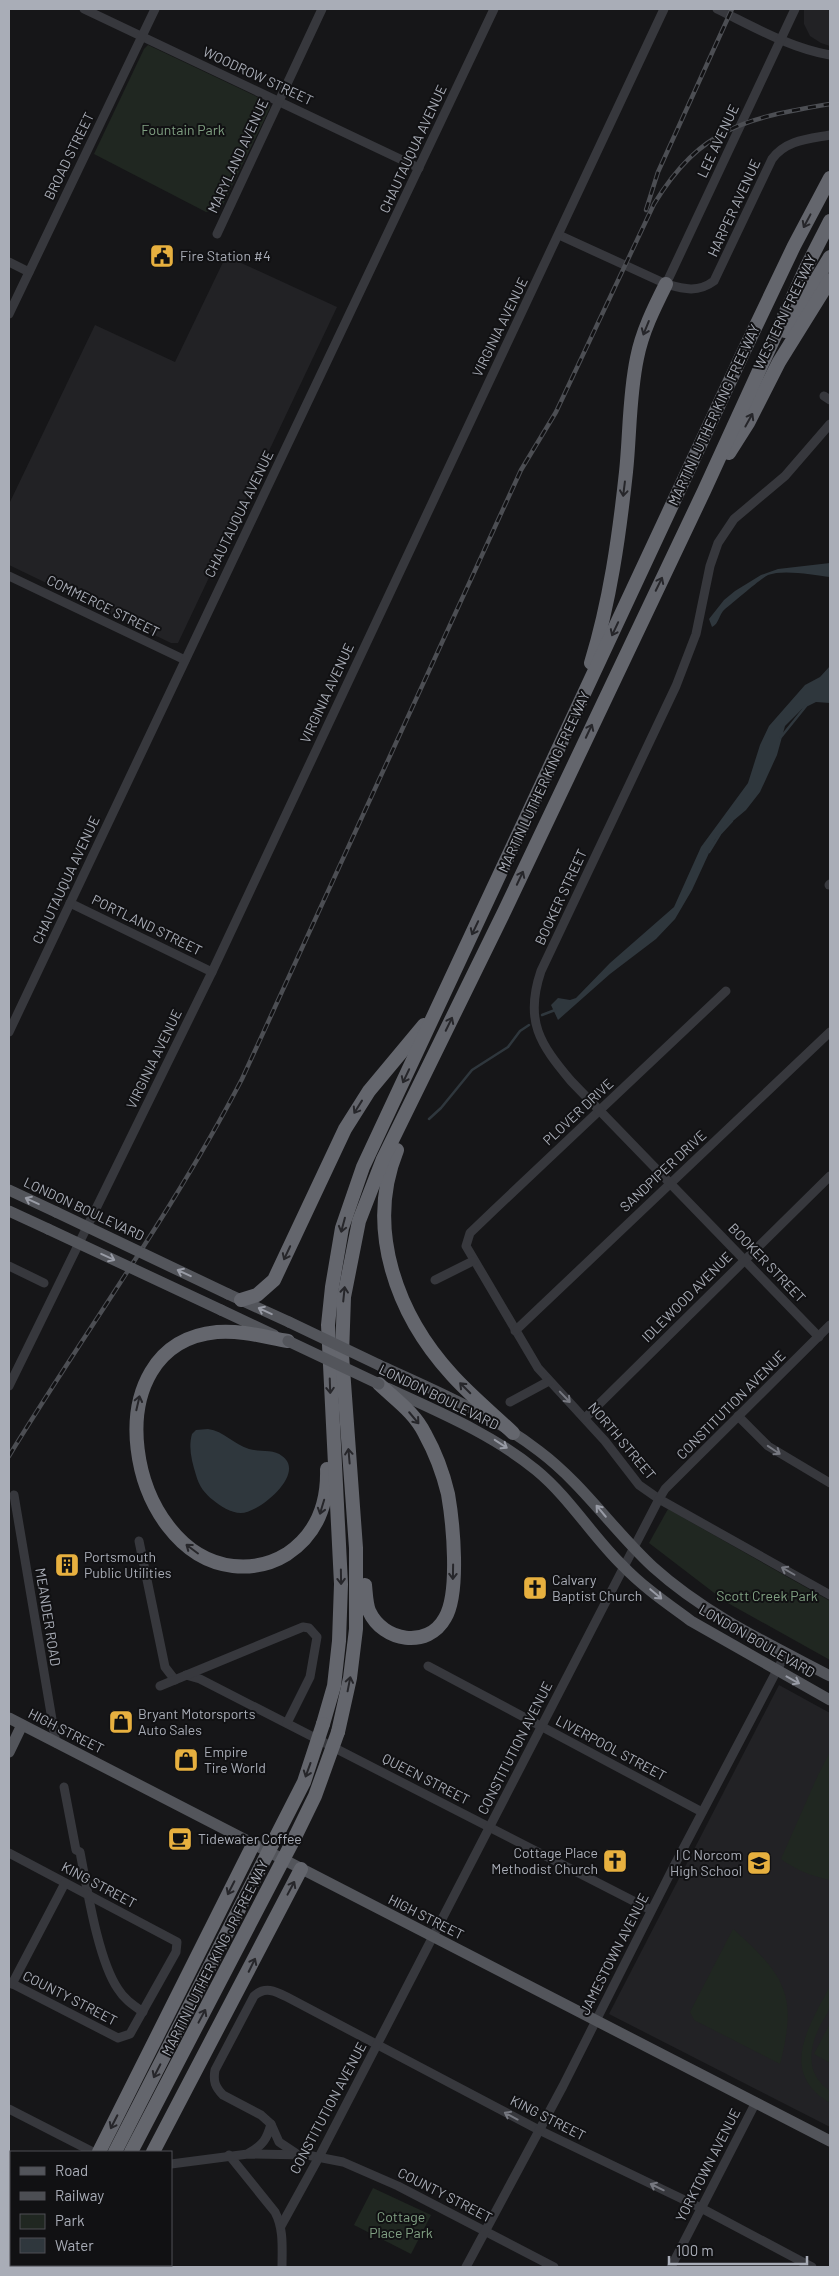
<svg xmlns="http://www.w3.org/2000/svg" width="839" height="2276" font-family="Barlow,sans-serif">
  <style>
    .built { fill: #222225 }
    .green { fill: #202721 }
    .water { fill: #2f373d }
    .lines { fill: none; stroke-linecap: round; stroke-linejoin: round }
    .stream { stroke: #2f373d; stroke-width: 2.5 }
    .minor { stroke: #37383d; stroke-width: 9 }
    .major { stroke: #53555b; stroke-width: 11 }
    .highway { stroke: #64666d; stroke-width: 14 }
    .rail-casing { stroke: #4c4e53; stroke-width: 4.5 }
    .rail { stroke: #111113; stroke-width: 2.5; stroke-dasharray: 8; stroke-linecap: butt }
    .major-bridge { stroke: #53555b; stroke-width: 11 }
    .highway-bridge { stroke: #64666d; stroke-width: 14 }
    .oneway { stroke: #26262a }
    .oneway2 { stroke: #989ba5 }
    .oneway3 { stroke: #767880 }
    .labels { text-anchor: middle; stroke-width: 4; stroke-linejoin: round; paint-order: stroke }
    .street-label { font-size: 14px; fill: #a9adb7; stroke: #111113 }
    .park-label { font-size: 14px; fill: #81a183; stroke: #111113 }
    .poi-label { font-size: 14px; fill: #a9adb7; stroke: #111113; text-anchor: start }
  </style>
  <rect width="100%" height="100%" fill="#161618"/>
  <g class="built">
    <path d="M804 9H830V46L821 43 810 36 804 24Z"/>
    <path d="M226 256 337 307 178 643H171L9 565V504L95 325 175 362Z"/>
    <path d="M779 1685 830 1713V2127L609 2014Z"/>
  </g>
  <g class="green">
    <path d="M148 45 270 103V108L221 209 206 212 94 154 144 49Z"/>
    <path d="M668 1509 830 1601V1660L726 1602 649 1543Z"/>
    <path d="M830 1752V1880C811 1876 796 1870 781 1859L818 1775Z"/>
    <path d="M733 1929C785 1975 798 1995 780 2064L694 2020 690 2012Z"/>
    <path d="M830 1986C830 1992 831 1999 830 2005 829 2012 823 2020 820 2026 808 2049 806 2075 830 2091V2103C777 2072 810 2025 830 1986Z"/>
    <path d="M830 2023V2063L814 2054Z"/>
    <path d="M373 2188 431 2215 411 2254 354 2225Z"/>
  </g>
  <g class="water">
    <path d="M830 563V577C814 575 783 569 768 575 760 579 734 602 725 609 719 614 719 624 712 627L709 619 724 600 735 591 761 575 778 569Z"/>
    <path d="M830 666V703L816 702 802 709 785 726 777 755 760 792 746 810 727 826 715 840 692 890 675 919 656 939 610 974 558 1020 551 1005 558 998 570 1000 576 998 610 963 674 907 701 847 748 783 760 745 769 726 805 685 820 677Z"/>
    <path d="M208 1429C224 1431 233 1444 249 1449 259 1452 274 1449 282 1456 307 1473 259 1513 241 1513 231 1513 220 1506 213 1500 205 1494 199 1486 196 1475 192 1462 188 1448 192 1434L196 1430Z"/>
  </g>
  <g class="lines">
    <g class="stream">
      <path d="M781 737 806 706"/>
      <path d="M709 852 720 834 732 821"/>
      <path d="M542 1015 555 1010"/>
      <path d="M429 1119 441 1108 472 1070 508 1047 520 1031 529 1025"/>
    </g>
    <g class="minor">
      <path d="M84 9 419 168"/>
      <path d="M717 9C754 27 790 48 830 55"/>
      <path d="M217 234 322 9"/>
      <path d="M559 235 666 284C684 289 698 293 714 281L772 159C786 140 808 139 830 135"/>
      <path d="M9 262 29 272"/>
      <path d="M666 284 795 9"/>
      <path d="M9 314 155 9"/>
      <path d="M824 396 830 400"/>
      <path d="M9 576 185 660"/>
      <path d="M829 885 830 884"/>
      <path d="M70 903 212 972"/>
      <path d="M726 991 494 1210 470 1233 466 1246 538 1368 605 1441 639 1485 659 1499 830 1595"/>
      <path d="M9 1032 494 9"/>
      <path d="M9 1266 44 1283"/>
      <path d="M435 1280 473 1261"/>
      <path d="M515 1331 830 1032"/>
      <path d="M819 1337 571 1081C540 1044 524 1021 541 971L676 686 696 634 710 566 718 543 734 519 785 476 830 424"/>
      <path d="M9 1386 212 972 664 9"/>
      <path d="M510 1402 549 1381"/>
      <path d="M738 1416 768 1446 830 1483"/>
      <path d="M585 1418 830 1176"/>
      <path d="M14 1495 56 1743"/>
      <path d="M139 1541 165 1667 175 1680"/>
      <path d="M428 1666 702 1812"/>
      <path d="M186 1675 200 1679 651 1910"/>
      <path d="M160 1686 303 1627 309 1628 317 1637 310 1677 287 1723"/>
      <path d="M64 1787 76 1850 80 1852C87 1888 98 1960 118 1989 124 1999 133 2005 143 2012"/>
      <path d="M9 1853 177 1942 176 1952 130 2034 118 2038 9 1982"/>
      <path d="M12 1984 65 1883"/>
      <path d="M9 2109 93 2152"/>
      <path d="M271 2124 261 2115 223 2095C215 2087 213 2081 215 2070L254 1996C265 1986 275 1991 287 1997L539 2130 701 2208 812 2267"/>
      <path d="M249 2153C263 2145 267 2139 271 2124L279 2142 297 2154"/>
      <path d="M229 2155 275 2212C284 2229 282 2248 282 2267"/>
      <path d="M171 2164 248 2154 307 2155 343 2162 398 2186 554 2267"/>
      <path d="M9 2189 11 2188"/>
      <path d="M281 2226 319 2157 659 1499 665 1489 830 1325"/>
      <path d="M466 2267 563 2086 674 1866 786 1653"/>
      <path d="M671 2267 756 2102"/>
    </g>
    <g class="major">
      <path d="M9 1190 56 1212"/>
      <path d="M9 1211 48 1229"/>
      <path d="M228 1294 289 1322"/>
      <path d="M221 1310 274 1335"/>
      <path d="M379 1365C434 1390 491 1414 539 1451 583 1484 613 1530 653 1567 705 1614 769 1644 830 1676"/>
      <path d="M387 1388C439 1412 492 1434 536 1470 570 1498 592 1536 623 1566 643 1587 668 1604 691 1621L830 1700"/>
      <path d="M9 1718 830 2141"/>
      <path d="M9 1752 22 1725"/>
    </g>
    <g class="highway">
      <path d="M785 331 830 257"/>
      <path d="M729 453 748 423 779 362 830 280"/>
      <path d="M591 663C610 601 619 537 626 472 630 434 629 396 637 358 642 332 654 308 666 284"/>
      <path d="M397 1150C365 1229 397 1315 452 1375 471 1396 493 1414 513 1433"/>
      <path d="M241 1300 257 1295 274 1280 345 1129 369 1091 424 1025"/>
      <path d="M288 1341C265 1337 241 1330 217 1332 90 1344 127 1554 233 1566 252 1568 271 1564 287 1554 317 1534 328 1503 327 1469"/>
      <path d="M365 1585C366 1594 366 1603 369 1611 383 1642 428 1649 445 1618 460 1593 453 1523 448 1494 443 1473 435 1452 425 1434 415 1413 396 1400 379 1384"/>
      <path d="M323 1724 334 1686 339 1641 341 1584 328 1325 332 1287 342 1228 363 1167 743 353 794 246 830 178"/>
      <path d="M338 1732 350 1678 356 1629V1548L342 1355 344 1297 359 1221 383 1159 505 910 704 491 806 268 830 221"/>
      <path d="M99 2152 253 1845"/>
      <path d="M153 2152 301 1869"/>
      <path d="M43 2267 44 2265"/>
      <path d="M55 2267 56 2265"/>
      <path d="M71 2267 73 2265"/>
      <path d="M87 2267 89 2265"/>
    </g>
    <defs>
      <g id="rail">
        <path d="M646 210 658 172 732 9"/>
        <path d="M9 1456C86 1330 174 1210 242 1079L521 470 556 412 654 204C701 127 747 118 830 104"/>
      </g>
    </defs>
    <use href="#rail" class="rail-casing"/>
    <use href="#rail" class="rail"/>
    <g class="major-bridge">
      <path d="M56 1212 228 1294"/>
      <path d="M48 1229 221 1310"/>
      <path d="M289 1322 379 1365"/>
      <path d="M288 1341 379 1384"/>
    </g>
    <g class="highway-bridge">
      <path d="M115 2152 304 1782 323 1724"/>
      <path d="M131 2152 296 1835 315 1796 338 1732"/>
    </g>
  </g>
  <defs><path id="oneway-shaft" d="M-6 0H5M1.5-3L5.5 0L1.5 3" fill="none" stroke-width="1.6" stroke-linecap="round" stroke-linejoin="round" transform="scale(1.25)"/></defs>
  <g class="oneway">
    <use href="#oneway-shaft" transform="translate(807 221) rotate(118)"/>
    <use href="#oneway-shaft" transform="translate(646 328) rotate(112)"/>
    <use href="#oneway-shaft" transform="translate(749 420) rotate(-61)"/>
    <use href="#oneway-shaft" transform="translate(624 489) rotate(97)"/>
    <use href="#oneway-shaft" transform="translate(659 584) rotate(-64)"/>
    <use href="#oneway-shaft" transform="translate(615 629) rotate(115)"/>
    <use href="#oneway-shaft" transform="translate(589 731) rotate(-65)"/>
    <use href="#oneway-shaft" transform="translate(520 878) rotate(-65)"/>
    <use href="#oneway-shaft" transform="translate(475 928) rotate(115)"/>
    <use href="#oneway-shaft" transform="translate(449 1024) rotate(-64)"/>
    <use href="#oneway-shaft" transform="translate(406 1076) rotate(115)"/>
    <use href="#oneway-shaft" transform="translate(358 1107) rotate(122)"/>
    <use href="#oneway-shaft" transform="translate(343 1225) rotate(105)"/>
    <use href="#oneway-shaft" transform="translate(287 1253) rotate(115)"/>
    <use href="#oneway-shaft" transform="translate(344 1294) rotate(-84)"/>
    <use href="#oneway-shaft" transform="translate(330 1386) rotate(88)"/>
    <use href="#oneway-shaft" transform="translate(465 1388) rotate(-135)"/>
    <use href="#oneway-shaft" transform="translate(138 1403) rotate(-77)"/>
    <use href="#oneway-shaft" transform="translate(414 1418) rotate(50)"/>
    <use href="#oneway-shaft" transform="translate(349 1456) rotate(-95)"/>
    <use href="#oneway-shaft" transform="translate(322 1507) rotate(107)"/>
    <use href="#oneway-shaft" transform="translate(192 1549) rotate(-143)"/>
    <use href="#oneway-shaft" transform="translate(453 1572) rotate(91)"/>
    <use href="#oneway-shaft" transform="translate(341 1577) rotate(89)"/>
    <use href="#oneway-shaft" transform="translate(349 1684) rotate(-79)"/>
    <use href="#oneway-shaft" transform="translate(308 1770) rotate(110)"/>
    <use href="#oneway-shaft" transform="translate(231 1888) rotate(117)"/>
    <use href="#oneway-shaft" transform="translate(291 1888) rotate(-62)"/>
    <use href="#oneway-shaft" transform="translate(252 1965) rotate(-64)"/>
    <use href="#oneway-shaft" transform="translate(202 2016) rotate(-62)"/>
    <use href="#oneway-shaft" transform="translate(157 2071) rotate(117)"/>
    <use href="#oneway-shaft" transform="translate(114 2122) rotate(117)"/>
  </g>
  <g class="oneway2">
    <use href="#oneway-shaft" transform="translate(32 1201) rotate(-155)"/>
    <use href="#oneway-shaft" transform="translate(108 1257) rotate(25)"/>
    <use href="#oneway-shaft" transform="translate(184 1273) rotate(-155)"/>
    <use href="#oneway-shaft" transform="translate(265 1311) rotate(-155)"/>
    <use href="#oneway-shaft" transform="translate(501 1444) rotate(33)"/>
    <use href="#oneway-shaft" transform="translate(601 1511) rotate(-130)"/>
    <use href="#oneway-shaft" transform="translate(656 1594) rotate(40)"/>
    <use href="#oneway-shaft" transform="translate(793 1680) rotate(29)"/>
  </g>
  <g class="oneway3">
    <use href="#oneway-shaft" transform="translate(565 1397) rotate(46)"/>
    <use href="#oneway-shaft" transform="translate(774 1450) rotate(34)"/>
    <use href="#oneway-shaft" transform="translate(788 1571) rotate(-150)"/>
    <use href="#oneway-shaft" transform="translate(511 2116) rotate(-152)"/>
    <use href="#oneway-shaft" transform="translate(657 2187) rotate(-154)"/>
  </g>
  <defs>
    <symbol id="civic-square" viewBox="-11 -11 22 22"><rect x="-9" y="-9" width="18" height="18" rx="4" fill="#e7b03f" stroke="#111113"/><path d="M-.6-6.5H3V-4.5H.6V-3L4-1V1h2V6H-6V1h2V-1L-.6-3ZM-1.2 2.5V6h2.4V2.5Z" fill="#111"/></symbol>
    <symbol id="building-square" viewBox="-11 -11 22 22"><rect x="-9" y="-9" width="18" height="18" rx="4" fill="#e7b03f" stroke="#111113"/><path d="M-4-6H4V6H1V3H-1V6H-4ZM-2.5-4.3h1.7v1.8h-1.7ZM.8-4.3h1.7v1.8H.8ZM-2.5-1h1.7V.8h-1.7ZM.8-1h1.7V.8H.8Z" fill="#111"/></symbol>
    <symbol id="church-square" viewBox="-11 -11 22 22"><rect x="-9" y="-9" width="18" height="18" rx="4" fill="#e7b03f" stroke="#111113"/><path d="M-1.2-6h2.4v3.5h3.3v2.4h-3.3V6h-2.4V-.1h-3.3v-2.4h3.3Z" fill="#111"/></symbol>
    <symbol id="shop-square" viewBox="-11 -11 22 22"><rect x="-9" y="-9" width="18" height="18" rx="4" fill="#e7b03f" stroke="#111113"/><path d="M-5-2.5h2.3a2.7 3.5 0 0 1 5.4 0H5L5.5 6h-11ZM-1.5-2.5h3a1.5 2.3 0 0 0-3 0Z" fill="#111"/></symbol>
    <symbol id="cafe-square" viewBox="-11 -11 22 22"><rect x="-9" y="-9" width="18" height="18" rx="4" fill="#e7b03f" stroke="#111113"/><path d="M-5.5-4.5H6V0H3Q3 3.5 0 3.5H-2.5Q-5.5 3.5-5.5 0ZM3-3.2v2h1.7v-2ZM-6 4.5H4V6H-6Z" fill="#111"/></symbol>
    <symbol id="school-square" viewBox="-11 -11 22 22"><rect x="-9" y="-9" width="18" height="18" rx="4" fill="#e7b03f" stroke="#111113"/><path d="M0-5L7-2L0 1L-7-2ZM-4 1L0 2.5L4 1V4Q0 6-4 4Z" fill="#111"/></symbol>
  </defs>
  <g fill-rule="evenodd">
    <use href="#civic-square" x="148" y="242" width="28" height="28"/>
    <use href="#building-square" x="53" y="1551" width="28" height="28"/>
    <use href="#church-square" x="521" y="1574" width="28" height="28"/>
    <use href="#shop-square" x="107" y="1708" width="28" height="28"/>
    <use href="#shop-square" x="172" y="1746" width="28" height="28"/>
    <use href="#cafe-square" x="166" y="1825" width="28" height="28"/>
    <use href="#church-square" x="601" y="1847" width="28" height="28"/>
    <use href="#school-square" x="745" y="1849" width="28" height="28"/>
  </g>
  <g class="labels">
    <g class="street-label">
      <text transform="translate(258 76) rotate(25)" y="5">WOODROW STREET</text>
      <text transform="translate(718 141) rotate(-65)" y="5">LEE AVENUE</text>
      <text transform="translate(413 149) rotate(-65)" y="5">CHAUTAUQUA AVENUE</text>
      <text transform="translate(69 156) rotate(-64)" y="5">BROAD STREET</text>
      <text transform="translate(238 156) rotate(-65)" y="5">MARYLAND AVENUE</text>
      <text transform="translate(734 208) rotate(-65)" y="5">HARPER AVENUE</text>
      <text transform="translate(785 312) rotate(-64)" y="5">WESTERN FREEWAY</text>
      <text transform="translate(500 327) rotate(-64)" y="5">VIRGINIA AVENUE</text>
      <text transform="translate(714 415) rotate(-65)" y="5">MARTIN LUTHER KING FREEWAY</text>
      <text transform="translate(239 514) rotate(-64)" y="5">CHAUTAUQUA AVENUE</text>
      <text transform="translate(103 606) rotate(26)" y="5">COMMERCE STREET</text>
      <text transform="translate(327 693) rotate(-65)" y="5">VIRGINIA AVENUE</text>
      <text transform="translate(544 782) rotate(-65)" y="5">MARTIN LUTHER KING FREEWAY</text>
      <text transform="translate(66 880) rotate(-65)" y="5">CHAUTAUQUA AVENUE</text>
      <text transform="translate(561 897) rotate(-65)" y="5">BOOKER STREET</text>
      <text transform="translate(147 925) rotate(26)" y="5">PORTLAND STREET</text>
      <text transform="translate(154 1059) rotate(-64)" y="5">VIRGINIA AVENUE</text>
      <text transform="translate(578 1112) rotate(-43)" y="5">PLOVER DRIVE</text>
      <text transform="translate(663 1171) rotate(-43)" y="5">SANDPIPER DRIVE</text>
      <text transform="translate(84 1209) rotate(25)" y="5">LONDON BOULEVARD</text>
      <text transform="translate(767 1263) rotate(46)" y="5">BOOKER STREET</text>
      <text transform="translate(687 1297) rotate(-45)" y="5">IDLEWOOD AVENUE</text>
      <text transform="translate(439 1397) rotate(26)" y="5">LONDON BOULEVARD</text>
      <text transform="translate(731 1405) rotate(-45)" y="5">CONSTITUTION AVENUE</text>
      <text transform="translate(622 1441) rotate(50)" y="5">NORTH STREET</text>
      <text transform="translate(48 1617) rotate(81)" y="5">MEANDER ROAD</text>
      <text transform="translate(757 1641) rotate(30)" y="5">LONDON BOULEVARD</text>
      <text transform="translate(66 1731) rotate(27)" y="5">HIGH STREET</text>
      <text transform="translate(515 1748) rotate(-63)" y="5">CONSTITUTION AVENUE</text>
      <text transform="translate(611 1748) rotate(28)" y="5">LIVERPOOL STREET</text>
      <text transform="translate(426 1779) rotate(27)" y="5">QUEEN STREET</text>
      <text transform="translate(99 1885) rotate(28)" y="5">KING STREET</text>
      <text transform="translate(426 1917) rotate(27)" y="5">HIGH STREET</text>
      <text transform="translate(614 1954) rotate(-63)" y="5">JAMESTOWN AVENUE</text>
      <text transform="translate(215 1958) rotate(-63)" y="5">MARTIN LUTHER KING JR FREEWAY</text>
      <text transform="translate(70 1998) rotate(27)" y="5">COUNTY STREET</text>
      <text transform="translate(328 2108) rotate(-62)" y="5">CONSTITUTION AVENUE</text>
      <text transform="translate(548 2118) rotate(27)" y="5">KING STREET</text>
      <text transform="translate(708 2165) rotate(-63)" y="5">YORKTOWN AVENUE</text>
      <text transform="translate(445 2195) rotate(27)" y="5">COUNTY STREET</text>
    </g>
    <g class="park-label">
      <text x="183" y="135">Fountain Park</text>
      <text x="767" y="1601">Scott Creek Park</text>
      <text x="401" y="2222">Cottage<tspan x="401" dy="16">Place Park</tspan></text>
    </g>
    <g class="poi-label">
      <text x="180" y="261">Fire Station #4</text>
      <text x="84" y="1562">Portsmouth<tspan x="84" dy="16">Public Utilities</tspan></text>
      <text x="552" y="1585">Calvary<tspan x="552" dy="16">Baptist Church</tspan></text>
      <text x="138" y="1719">Bryant Motorsports<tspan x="138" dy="16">Auto Sales</tspan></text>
      <text x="204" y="1757">Empire<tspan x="204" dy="16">Tire World</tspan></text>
      <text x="198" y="1844">Tidewater Coffee</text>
      <text x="598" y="1858" text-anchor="end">Cottage Place<tspan x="598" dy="16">Methodist Church</tspan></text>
      <text x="742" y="1860" text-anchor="end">I C Norcom<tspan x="742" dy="16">High School</tspan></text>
    </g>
  </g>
  <rect width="839" height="2276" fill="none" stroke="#a9adb7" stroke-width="20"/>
  <rect x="10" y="2151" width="162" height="115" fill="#111113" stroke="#4e4f55"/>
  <rect x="20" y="2167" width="25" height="8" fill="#53555b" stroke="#4e4f55"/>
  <text x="55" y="2176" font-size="15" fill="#a9adb7">Road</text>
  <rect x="20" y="2192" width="25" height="8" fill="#4c4e53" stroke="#4e4f55"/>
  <text x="55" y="2201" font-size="15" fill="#a9adb7">Railway</text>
  <rect x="20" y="2214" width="25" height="15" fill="#202721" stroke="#4e4f55"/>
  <text x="55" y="2226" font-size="15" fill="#a9adb7">Park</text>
  <rect x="20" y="2238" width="25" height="15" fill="#2f373d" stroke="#4e4f55"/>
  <text x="55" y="2251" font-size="15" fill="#a9adb7">Water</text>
  <path d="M669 2256v8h138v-8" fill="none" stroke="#a9adb7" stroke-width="2.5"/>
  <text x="676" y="2256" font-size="15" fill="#a9adb7" stroke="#111113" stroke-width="4" paint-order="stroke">100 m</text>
</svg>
